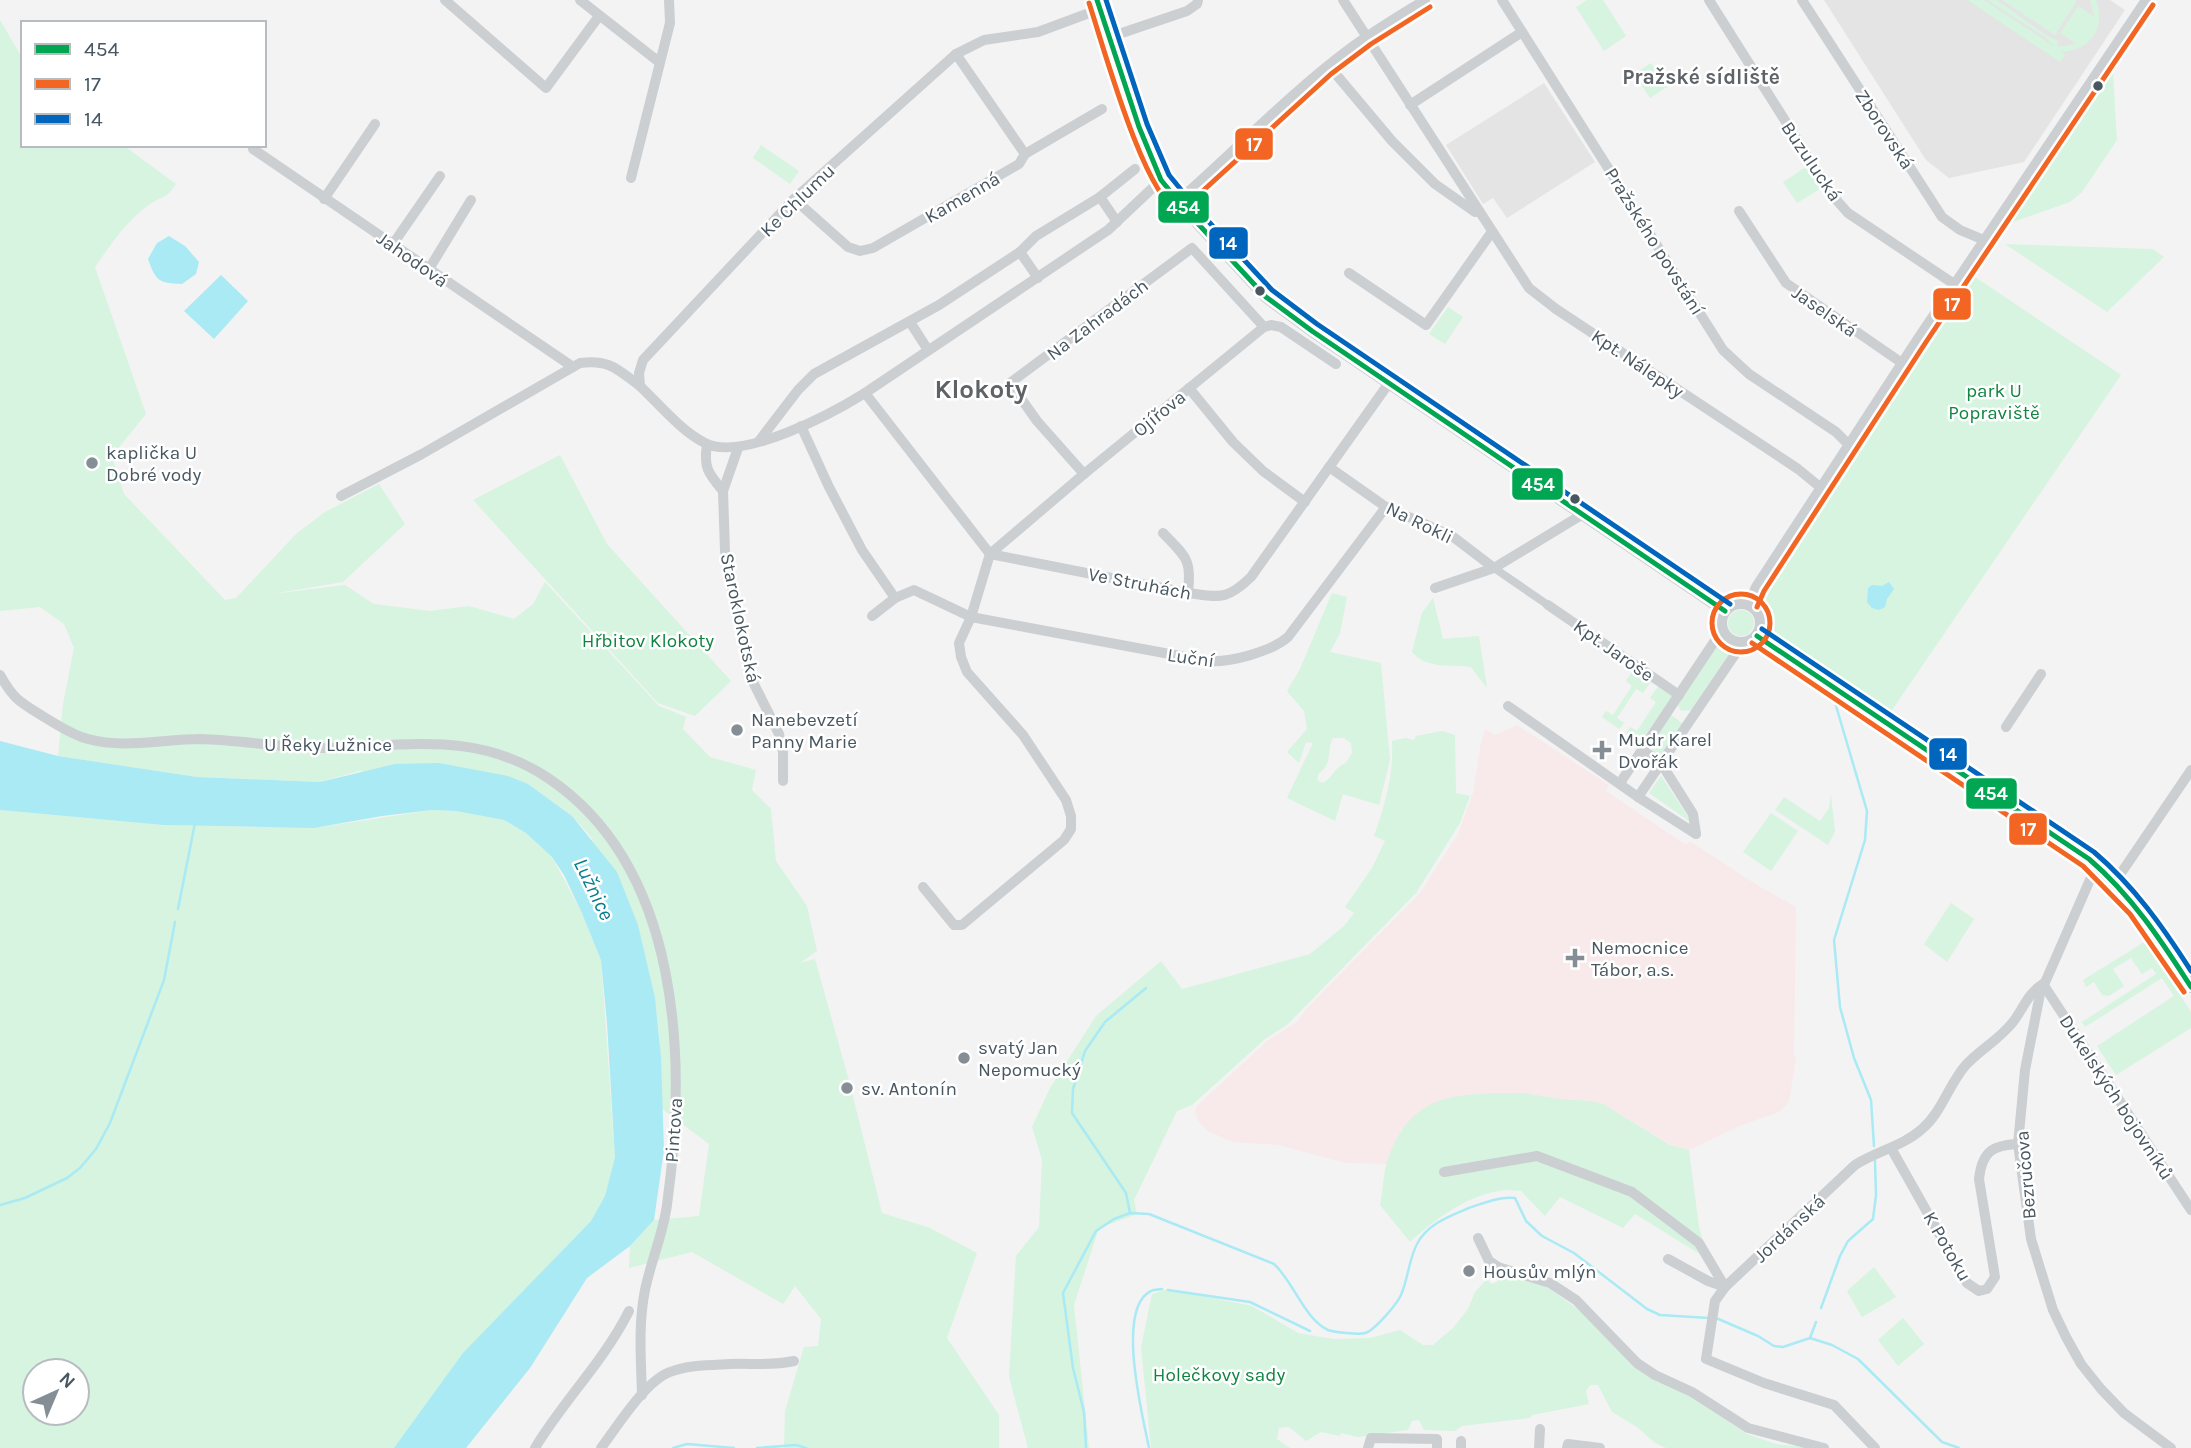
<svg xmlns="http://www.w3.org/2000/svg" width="2191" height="1448" font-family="Karla,sans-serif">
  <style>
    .education { fill: #e4e4e5 }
    .medical { fill: #f8eaea }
    .green { fill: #d6f4df; fill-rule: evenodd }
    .water { fill: #a9eaf4 }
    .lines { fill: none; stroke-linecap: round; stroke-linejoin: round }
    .stream { stroke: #a9eaf4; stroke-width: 2.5 }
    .pedestrian { stroke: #cccfd2; stroke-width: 8 }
    .minor { stroke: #cccfd2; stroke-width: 10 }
    .tertiary { stroke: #cccfd2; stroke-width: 12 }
    .bus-1-casing { stroke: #fff; stroke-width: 10 }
    .bus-2-casing { stroke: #fff; stroke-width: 10 }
    .bus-3-casing { stroke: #fff; stroke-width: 10 }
    .bus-1 { stroke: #00a651; stroke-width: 5 }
    .bus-2 { stroke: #f26522; stroke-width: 5 }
    .bus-3 { stroke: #0065bd; stroke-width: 5 }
    .bus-dot { fill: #485761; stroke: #fff; stroke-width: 2.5 }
    .poi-dot { fill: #848e94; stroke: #fff; stroke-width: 2.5 }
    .labels { text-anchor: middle; stroke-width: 5; stroke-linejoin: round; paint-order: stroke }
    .street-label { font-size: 19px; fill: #485761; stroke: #fff }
    .park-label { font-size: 19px; fill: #108541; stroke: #fff }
    .poi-label { font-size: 19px; fill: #485761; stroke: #fff; text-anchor: start }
    .neighbourhood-label { font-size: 21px; font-weight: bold; fill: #5e6368; stroke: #fff }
    .water-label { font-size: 21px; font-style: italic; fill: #057e90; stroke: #fff }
    .district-label { font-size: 26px; font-weight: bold; fill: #5e6368; stroke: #fff }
    .line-badge { stroke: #fff; stroke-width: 2.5 }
    .badge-label { font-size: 19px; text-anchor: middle; font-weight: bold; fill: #fff }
  </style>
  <rect width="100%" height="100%" fill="#f3f3f3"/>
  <g class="education">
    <path d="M1824 0H2110L2125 10 2024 162 1949 178 1926 160Z"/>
    <path d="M1544 83 1595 162 1507 218 1493 198 1483 204 1446 145Z"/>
  </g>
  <path class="medical" d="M1517 725 1609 785 1606 791 1686 845 1690 841 1757 885 1796 907 1794 1055 1796 1057 1789 1102 1779 1112 1742 1125 1689 1150 1671 1145 1623 1116 1591 1101 1560 1099 1402 1128 1387 1164 1346 1163 1278 1145 1232 1142 1208 1131 1199 1122 1195 1113 1196 1107 1267 1041 1297 1022 1306 1009 1420 893 1458 834 1473 793 1480 748 1485 729 1495 735Z"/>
  <g class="green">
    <path d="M1587 0H1603L1626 36 1604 51 1576 7Z"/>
    <path d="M1967 0H1984L2055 47 2045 37 1987 0H1997L2046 35 2059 41 2057 47 2076 44 2060 33 2078 6 2094 16 2090 0H2096C2107 27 2090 51 2061 52L2065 55 2060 62Z"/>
    <path d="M2002 0H2075L2077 1 2055 35Z"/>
    <path d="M0 20 23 59V145H123L176 184C166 199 164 195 150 204 127 220 111 244 95 267L146 414 112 456 124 494 225 600 236 598 296 534 325 512 379 484 405 524 343 582 272 594 345 585 374 604 430 611 469 606 514 619 533 604 545 582 659 706 686 717 683 729 710 757 756 770 752 790 771 809 776 861 807 906 817 951 800 963 815 959 848 1077 882 1213 930 1228 977 1253 947 1338 999 1415V1448H784L785 1411 804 1347 818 1346 821 1319 795 1286 783 1304 692 1252 629 1268 630 1246 654 1220 699 1216 709 1144 662 1109C661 1066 661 1022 650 980L591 837 572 816 528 784 359 771 320 782 197 777 58 756 63 704 74 648 64 624 40 607 0 611Z"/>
    <path d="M1651 63 1667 87 1650 98 1634 74Z"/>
    <path d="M2111 73H2113L2117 140 2082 192 2070 202 2010 223Z"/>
    <path d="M761 145 799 171 790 184 753 158Z"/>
    <path d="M1809 165 1823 187 1797 203 1783 182Z"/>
    <path d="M2005 244 2153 249 2164 257 2107 312Z"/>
    <path d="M1969 273 2121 375 1890 713 1775 634 1764 611 1765 587Z"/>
    <path d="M1448 307 1463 317 1445 344 1429 334Z"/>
    <path d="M560 455 607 544 731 681 695 716 658 703 473 500Z"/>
    <path d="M1332 593 1347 597 1340 633 1330 652 1381 663 1390 760 1379 805 1343 794 1335 821 1287 798 1313 743 1306 742 1299 763 1287 752 1307 729 1304 711 1287 691 1300 669ZM1333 738H1344L1351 743 1352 753 1346 763C1333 768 1333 779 1322 783L1317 780 1319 773C1333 764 1326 752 1333 738Z"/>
    <path d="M1433 598 1443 639 1479 636 1487 688 1471 667C1450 664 1428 670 1412 652L1422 613Z"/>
    <circle cx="1741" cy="623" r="13"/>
    <path d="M1716 645 1729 654 1691 710 1681 711 1678 705Z"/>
    <path d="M1634 668 1652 680 1643 693 1636 689 1617 718 1624 723 1619 729 1602 717 1606 711 1613 715 1632 686 1626 681Z"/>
    <path d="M1659 685 1673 695 1640 743 1626 733 1630 727 1637 731 1656 702 1650 698Z"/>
    <path d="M1670 714 1682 723 1661 754 1655 753 1648 746Z"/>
    <path d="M1442 731 1455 735 1456 793 1470 796 1460 823 1416 893 1287 1025 1265 1039 1192 1105 1177 1111 1134 1200 1137 1214 1099 1228 1074 1305 1089 1448H1028L1009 1377 1016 1256 1039 1227 1042 1160 1032 1127 1050 1088 1096 1016 1161 961 1182 989 1310 954 1344 926 1354 913 1345 907 1372 868 1385 841 1374 836C1385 805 1394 774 1392 741L1406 738 1414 740 1416 736Z"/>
    <path d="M1661 776 1689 818V821L1649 793Z"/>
    <path d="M1831 794 1835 832 1828 845 1775 810 1784 797 1820 821 1829 808Z"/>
    <path d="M0 810 163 825 261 827H321L432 810 456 811 504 820 526 833 552 857 581 911 601 960 615 1157 605 1197 591 1221 557 1256 394 1448H0ZM35 1371H77V1413H35Z"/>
    <path d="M1771 813 1798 831 1771 871 1743 852Z"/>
    <path d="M1951 903 1974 919 1947 962 1924 944Z"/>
    <path d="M2146 941 2191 1012V1028L2116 1075 2097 1046 2174 996 2162 978 2085 1027 2082 1022 2156 974 2152 968 2142 974 2131 958 2113 969 2124 986 2109 996 2102 995 2094 982 2086 987 2083 980Z"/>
    <path d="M1523 1093 1560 1099 1591 1101 1603 1104 1670 1145 1689 1150 1699 1227 1708 1259 1635 1214 1623 1228 1560 1197 1545 1216 1521 1191C1515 1191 1506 1189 1499 1191 1466 1196 1434 1220 1410 1242L1380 1205C1383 1191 1383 1175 1387 1162 1411 1090 1457 1094 1523 1093Z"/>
    <path d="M1874 1267 1896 1297 1862 1317 1847 1291Z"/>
    <path d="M1497 1276 1526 1279 1547 1287 1579 1310 1634 1367 1689 1396 1747 1434 1776 1444 1813 1448H1666L1655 1443 1637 1427 1612 1412 1598 1385H1590L1586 1391 1589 1404 1532 1415 1530 1418 1462 1426 1455 1431 1424 1430 1419 1420 1412 1421 1408 1430 1358 1437 1341 1433 1340 1436 1321 1432 1306 1441 1289 1427 1279 1428 1277 1439 1290 1448H1151L1141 1347 1152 1294 1168 1289 1252 1306 1298 1333 1333 1339 1370 1338 1400 1330 1423 1345H1433L1453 1328 1468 1309 1475 1292 1487 1279 1491 1284 1498 1282Z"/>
    <path d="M1903 1318 1924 1344 1898 1366 1878 1340Z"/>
  </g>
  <g class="water">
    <path d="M169 236 185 246 199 262 196 274 182 284C158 283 156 281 148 259L157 243Z"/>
    <path d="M221 275 248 301 214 339 184 311Z"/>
    <path d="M1889 582 1894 589 1887 599 1885 607 1879 610 1872 608 1867 602 1868 588 1872 585 1882 586Z"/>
    <path d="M0 741 58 756 197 777 320 782 395 764 439 763 508 776 528 784 572 816 617 872 638 925 655 998 661 1057 664 1150 654 1220 630 1246 587 1278 530 1368 466 1448H394L463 1353 591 1221 605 1196 615 1157 607 1023 601 960 581 911 564 875 552 857 526 833 504 820 456 811 432 810 382 816 314 828 163 825 0 810Z"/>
  </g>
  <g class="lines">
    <g class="stream">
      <path d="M1834 699 1867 811 1865 840 1834 940 1840 1007 1854 1058 1871 1100 1874 1146"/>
      <path d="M178 909 195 823"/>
      <path d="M0 1205 25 1198 67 1178 80 1168 96 1149 110 1123 164 980 175 922"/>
      <path d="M1130 1213 1126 1193 1072 1113 1073 1089 1085 1051 1105 1022 1146 988"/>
      <path d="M1168 1290 1250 1302 1310 1331"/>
      <path d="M1821 1308 1840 1256 1848 1241 1873 1219 1876 1195 1875 1161"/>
      <path d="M1716 1318 1758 1336 1774 1346 1783 1347 1810 1338 1832 1345 1858 1359 1942 1442 1959 1448"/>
      <path d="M1810 1338 1816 1322"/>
      <path d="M673 1448 687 1444 734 1448"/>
      <path d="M757 1448 796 1445 806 1448"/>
      <path d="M1086 1448 1084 1412 1073 1368 1063 1293 1096 1231 1114 1219 1130 1213 1149 1214 1274 1264C1293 1281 1305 1320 1328 1330 1333 1332 1360 1335 1365 1333 1374 1331 1397 1304 1401 1295 1408 1279 1409 1259 1417 1244 1427 1224 1450 1216 1469 1208 1483 1203 1501 1196 1515 1198L1526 1221 1542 1236 1574 1253 1647 1309 1660 1315 1709 1318"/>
      <path d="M1149 1448C1143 1417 1115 1308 1151 1291 1155 1289 1158 1290 1162 1289"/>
    </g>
    <path class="pedestrian" d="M1494 568 1548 605"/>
    <g class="minor">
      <path d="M445 0 546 88 599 16"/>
      <path d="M580 0 659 62"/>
      <path d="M1343 0 1529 288 1556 309 1798 469 1820 487"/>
      <path d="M1502 0 1723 350 1749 374 1836 432 1848 444"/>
      <path d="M1709 0 1832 195 1848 213 1954 284"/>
      <path d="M1802 0 1942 217 1960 230 1984 240"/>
      <path d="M1100 9 1038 32 984 40 956 54 794 199 643 360 639 373 640 386C660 405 681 431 705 443 742 462 833 413 865 393L1108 230 1161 180"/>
      <path d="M1110 37 1187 11 1197 4 1198 0"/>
      <path d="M1329 66 1392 141 1435 184 1475 212"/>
      <path d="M1410 105 1522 32"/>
      <path d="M253 149 573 367"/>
      <path d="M1025 154 1102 109"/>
      <path d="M631 178 670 23 669 0"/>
      <path d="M1100 197 1117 222"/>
      <path d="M324 199 375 124"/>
      <path d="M794 199 848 247 860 251 873 248 1019 164 1025 154 956 54"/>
      <path d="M1178 201C1235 151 1287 96 1348 50 1372 32 1399 16 1425 0"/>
      <path d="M1739 211 1786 283 1902 363"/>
      <path d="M393 244 440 176"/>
      <path d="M1020 252 1038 278"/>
      <path d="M429 269 471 200"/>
      <path d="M1349 273 1426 325 1491 233"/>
      <path d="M910 322 928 350"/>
      <path d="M1189 388 1233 442 1263 471 1305 502"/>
      <path d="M865 393 990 554 1188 593C1220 597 1226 601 1251 577L1389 383"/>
      <path d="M801 426 829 487 862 550 895 598 914 590 971 617 1207 661C1229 663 1271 652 1288 637L1386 507"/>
      <path d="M759 441 798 390 814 374 939 305 1020 252 1036 236 1100 197 1135 169"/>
      <path d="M707 445C703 468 709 474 723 491"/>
      <path d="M738 448 723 491 725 551 750 676 779 734 783 752V781"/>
      <path d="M1329 467 1386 507 1452 536 1494 568"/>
      <path d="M1084 474 1037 421 1010 383 1192 248 1264 327"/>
      <path d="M341 496 422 454 580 363C610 359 618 370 640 386"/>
      <path d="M1163 533C1186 557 1192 559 1188 593"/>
      <path d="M990 554 1084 474 1264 327 1271 325 1281 327 1336 364"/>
      <path d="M1435 588 1494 568 1583 514"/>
      <path d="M1749 604 1756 587 1919 337 2146 0"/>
      <path d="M1548 605 1679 695"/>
      <path d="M872 616 895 598"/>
      <path d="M0 675C14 700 20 702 44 717 58 725 72 735 88 739 124 749 163 739 200 739 241 740 282 748 324 748 405 747 474 729 548 778 682 868 687 1061 667 1205 663 1234 651 1261 645 1290 638 1325 641 1360 642 1395"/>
      <path d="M1508 706 1638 797 1696 834"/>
      <path d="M2006 727 2041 674"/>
      <path d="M1642 750 1661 763 1693 814 1696 834"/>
      <path d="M1620 783 1722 630"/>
      <path d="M1638 797 1738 650 1745 643"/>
      <path d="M2096 866 2040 994 2025 1070 2018 1144 2031 1239 2053 1310 2066 1337 2081 1364 2101 1389 2124 1413 2171 1448"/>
      <path d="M2115 882 2191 770"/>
      <path d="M923 887 954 925H962L1064 840 1071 829V816L1066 800 1023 735 967 672 961 657 959 643 971 617 990 554"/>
      <path d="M2043 984 2191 1210"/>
      <path d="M1891 1148 1967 1283 1979 1291 1987 1289 1995 1277 1979 1179C1982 1152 1992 1145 2018 1144"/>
      <path d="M1444 1172 1537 1156 1632 1192 1699 1243 1725 1287"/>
      <path d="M1478 1238 1489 1261 1498 1267 1550 1283 1576 1300 1637 1363 1655 1375 1692 1392 1748 1428 1824 1448"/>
      <path d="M1668 1259 1708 1281 1725 1287"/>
      <path d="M1461 1441V1448"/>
      <path d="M535 1448C564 1400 604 1361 629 1311"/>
      <path d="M601 1448C617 1427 645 1381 670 1372 687 1365 710 1365 729 1364 751 1363 772 1366 794 1361"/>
      <path d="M1368 1448 1371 1438 1437 1439V1448"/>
      <path d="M1539 1448 1540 1429"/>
      <path d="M1567 1448 1568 1444 1600 1448"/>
      <path d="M1875 1448 1834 1405 1764 1383 1706 1359 1715 1301 1725 1287 1855 1165C1877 1151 1903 1146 1922 1129 1942 1112 1948 1086 1965 1066 1979 1050 1999 1040 2013 1022 2023 1009 2028 993 2043 984"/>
    </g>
    <g class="tertiary">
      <path d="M1097 0 1139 127 1161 180 1189 214 1266 297 1312 331 1725 611"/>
      <circle cx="1741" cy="623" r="20"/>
      <path d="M1757 636C1837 688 1917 742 1996 796 2036 823 2083 848 2116 884 2146 915 2168 951 2191 987"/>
    </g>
    <defs>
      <g id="bus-1">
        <path d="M1097 0 1139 127 1161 180 1189 214 1266 297 1312 331 1725 611"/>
        <path d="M1757 636 2089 859C2131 895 2161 940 2191 987"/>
      </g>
      <g id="bus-2">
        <path d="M1089 3C1102 41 1144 197 1178 210L1184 208 1331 74 1371 44 1430 7"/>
        <circle cx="1741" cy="623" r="29"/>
        <path d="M1757 607 1764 591 1926 342 2153 5"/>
        <path d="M1752 643 2083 866 2130 914 2184 992"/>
      </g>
      <g id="bus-3">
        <path d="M1106 0 1147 124 1169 175 1196 208 1272 290 1317 324 1730 604"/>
        <path d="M1762 629 2094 852C2134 886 2163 927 2191 971"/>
      </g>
    </defs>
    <use href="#bus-1" class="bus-1-casing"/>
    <use href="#bus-2" class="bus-2-casing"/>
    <use href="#bus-3" class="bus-3-casing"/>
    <use href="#bus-1" class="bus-1"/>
    <use href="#bus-2" class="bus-2"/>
    <use href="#bus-3" class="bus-3"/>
  </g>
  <g class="bus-dot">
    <circle cx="2098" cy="86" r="6"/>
    <circle cx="1260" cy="291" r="6"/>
    <circle cx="1575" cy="499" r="6"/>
  </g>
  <g class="poi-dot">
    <circle cx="92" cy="463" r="7"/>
    <circle cx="737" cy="730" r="7"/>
    <path d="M1598.5 739.5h7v7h7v7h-7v7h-7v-7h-7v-7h7z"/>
    <path d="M1571.5 947.5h7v7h7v7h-7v7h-7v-7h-7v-7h7z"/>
    <circle cx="964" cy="1058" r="7"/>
    <circle cx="847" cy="1088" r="7"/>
    <circle cx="1469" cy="1271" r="7"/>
  </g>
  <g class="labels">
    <g class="street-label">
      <text transform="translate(1885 129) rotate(57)" y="7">Zborovská</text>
      <text transform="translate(1812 161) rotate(56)" y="7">Buzulucká</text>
      <text transform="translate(962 197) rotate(-30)" y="7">Kamenná</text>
      <text transform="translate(797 200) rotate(-44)" y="7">Ke Chlumu</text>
      <text transform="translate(1655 241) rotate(58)" y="7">Pražského povstání</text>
      <text transform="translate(413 259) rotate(35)" y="7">Jahodová</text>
      <text transform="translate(1825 311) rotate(35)" y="7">Jaselská</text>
      <text transform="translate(1097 319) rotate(-37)" y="7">Na Zahradách</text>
      <text transform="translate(1638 363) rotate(34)" y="7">Kpt. Nálepky</text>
      <text transform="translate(1159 413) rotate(-39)" y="7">Ojířova</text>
      <text transform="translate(1420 522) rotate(26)" y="7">Na Rokli</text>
      <text transform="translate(1140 583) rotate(11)" y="7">Ve Struhách</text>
      <text transform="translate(741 618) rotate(78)" y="7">Staroklokotská</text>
      <text transform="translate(1614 650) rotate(35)" y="7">Kpt. Jaroše</text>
      <text transform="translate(1191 657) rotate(8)" y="7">Luční</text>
      <text x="328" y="751">U Řeky Lužnice</text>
      <text transform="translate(2117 1097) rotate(57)" y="7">Dukelských bojovníků</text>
      <text transform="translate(673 1130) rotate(-86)" y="7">Pintova</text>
      <text transform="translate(2025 1175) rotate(-95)" y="7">Bezručova</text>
      <text transform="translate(1789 1228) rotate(-43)" y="7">Jordánská</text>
      <text transform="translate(1948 1246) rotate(60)" y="7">K Potoku</text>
    </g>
    <g class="park-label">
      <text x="1994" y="397">park U<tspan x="1994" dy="22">Popraviště</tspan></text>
      <text x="648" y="647">Hřbitov Klokoty</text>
      <text x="1219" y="1381">Holečkovy sady</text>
    </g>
    <g class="poi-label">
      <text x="106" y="459">kaplička U<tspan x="106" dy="22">Dobré vody</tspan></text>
      <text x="751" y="726">Nanebevzetí<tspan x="751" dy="22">Panny Marie</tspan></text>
      <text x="1618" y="746">Mudr Karel<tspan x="1618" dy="22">Dvořák</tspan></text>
      <text x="1591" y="954">Nemocnice<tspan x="1591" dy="22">Tábor, a.s.</tspan></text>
      <text x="978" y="1054">svatý Jan<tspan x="978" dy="22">Nepomucký</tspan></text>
      <text x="861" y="1095">sv. Antonín</text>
      <text x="1483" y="1278">Housův mlýn</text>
    </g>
    <g class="neighbourhood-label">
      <text x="1701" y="84">Pražské sídliště</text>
    </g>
    <g class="water-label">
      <text transform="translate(594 889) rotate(64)" y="7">Lužnice</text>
    </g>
    <g class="district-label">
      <text x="981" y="398">Klokoty</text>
    </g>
  </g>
  <g class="line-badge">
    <rect x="1234" y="127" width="40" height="34" rx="7" fill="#f26522"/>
    <rect x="1157" y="190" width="53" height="34" rx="7" fill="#00a651"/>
    <rect x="1208" y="226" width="41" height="34" rx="7" fill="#0065bd"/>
    <rect x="1932" y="287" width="40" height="34" rx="7" fill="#f26522"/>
    <rect x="1511" y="467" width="53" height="34" rx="7" fill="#00a651"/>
    <rect x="1928" y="737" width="40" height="34" rx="7" fill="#0065bd"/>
    <rect x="1965" y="777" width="53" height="33" rx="7" fill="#00a651"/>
    <rect x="2008" y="812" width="40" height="34" rx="7" fill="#f26522"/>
  </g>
  <g class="badge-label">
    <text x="1254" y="151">17</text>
    <text x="1183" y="214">454</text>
    <text x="1228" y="250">14</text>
    <text x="1952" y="311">17</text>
    <text x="1538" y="491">454</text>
    <text x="1948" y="761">14</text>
    <text x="1991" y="800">454</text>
    <text x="2028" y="836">17</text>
  </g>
  <rect x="21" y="21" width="245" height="126" fill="#ffffff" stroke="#b6bcc0" stroke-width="2"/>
  <rect x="35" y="44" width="35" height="10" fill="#00a651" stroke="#b6bcc0" stroke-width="2"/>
  <text x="84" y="56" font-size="21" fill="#485761">454</text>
  <rect x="35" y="79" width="35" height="10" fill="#f26522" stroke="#b6bcc0" stroke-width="2"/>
  <text x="84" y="91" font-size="21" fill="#485761">17</text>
  <rect x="35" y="114" width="35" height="10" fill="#0065bd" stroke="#b6bcc0" stroke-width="2"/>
  <text x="84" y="126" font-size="21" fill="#485761">14</text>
  <g transform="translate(56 1392) rotate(44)"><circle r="33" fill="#ffffff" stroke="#b6bcc0" stroke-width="2"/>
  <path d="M0-5L12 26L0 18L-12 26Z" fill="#848e94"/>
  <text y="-10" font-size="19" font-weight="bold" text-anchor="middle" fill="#485761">N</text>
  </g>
</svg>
